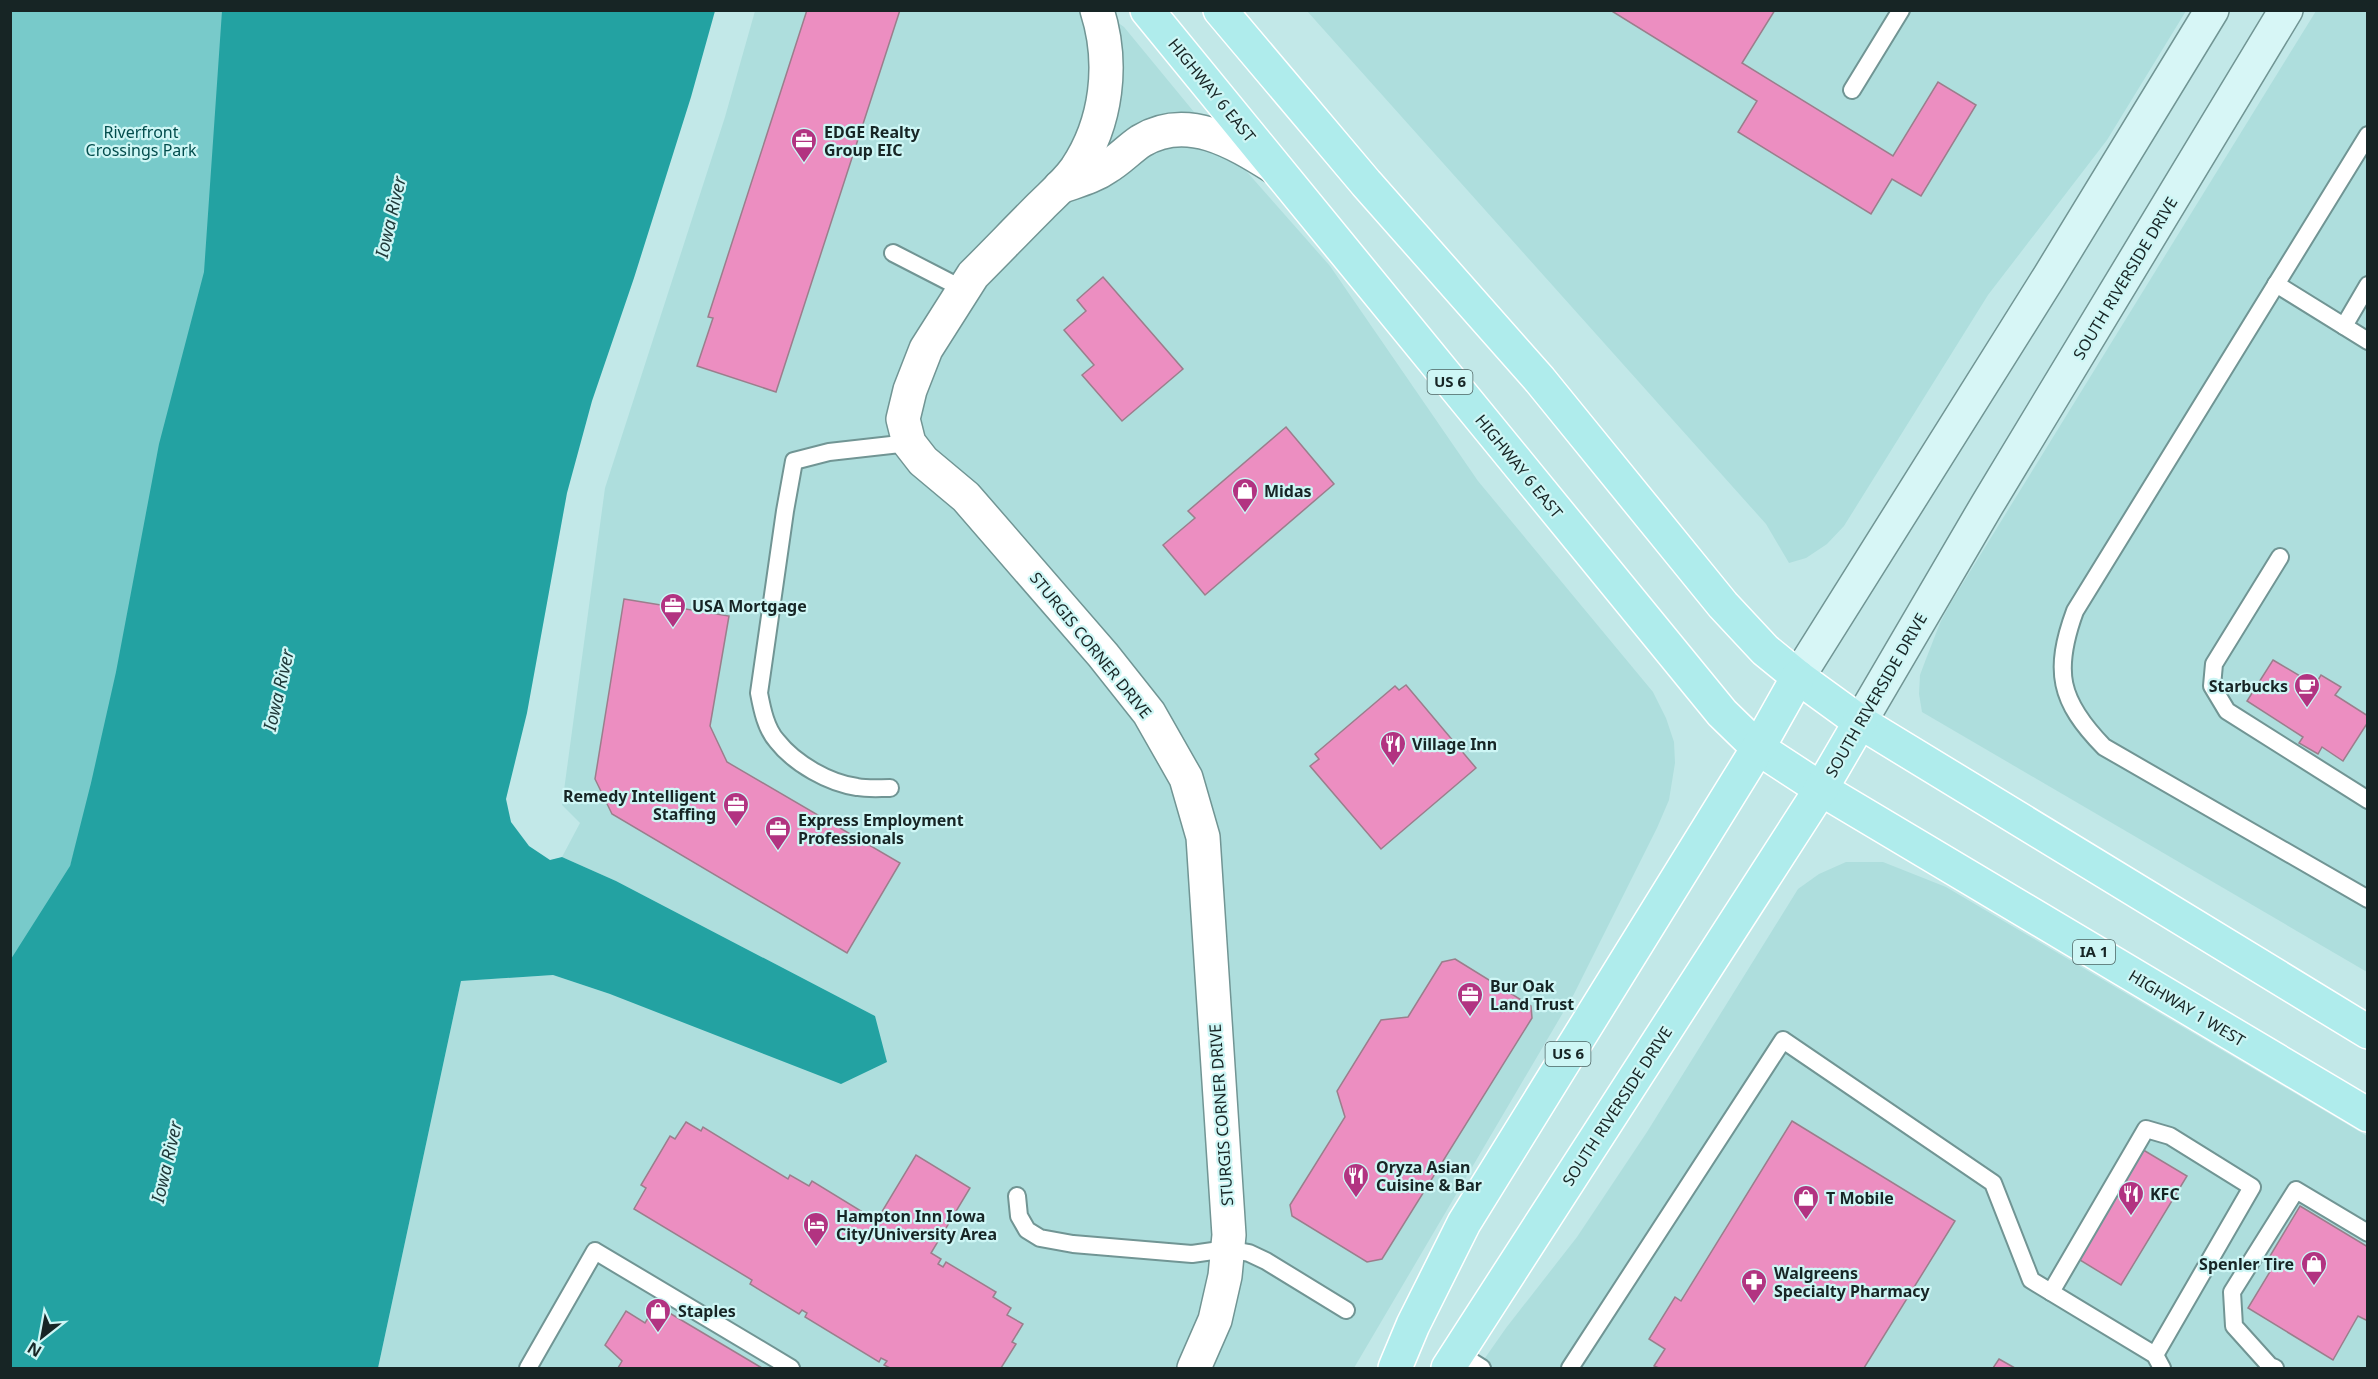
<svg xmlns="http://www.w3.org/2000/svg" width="2378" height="1379" font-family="'Noto Sans',sans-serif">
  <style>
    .built { fill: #aededd }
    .green { fill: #78caca }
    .water { fill: #23a2a2 }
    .building { fill: #ec8ec1; stroke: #9b7e8c; stroke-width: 1.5 }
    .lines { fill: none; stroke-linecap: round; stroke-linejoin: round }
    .lane-casing { stroke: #719594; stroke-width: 20 }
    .street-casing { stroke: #719594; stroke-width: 36 }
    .secondary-casing { stroke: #719594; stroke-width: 36 }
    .primary-casing { stroke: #fff; stroke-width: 36 }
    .lane { stroke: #fff; stroke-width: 16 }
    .street { stroke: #fff; stroke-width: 33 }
    .secondary { stroke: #d7f6f6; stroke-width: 33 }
    .primary { stroke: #afecec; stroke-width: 33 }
    .labels { text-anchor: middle; stroke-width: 4.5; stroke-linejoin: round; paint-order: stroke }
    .shield { fill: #cef6f5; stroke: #4e6463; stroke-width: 1.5 }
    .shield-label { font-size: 15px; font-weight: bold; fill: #172525 }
    .street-label { font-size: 16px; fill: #172525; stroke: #cef6f5 }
    .park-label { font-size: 16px; fill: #034d4d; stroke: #cef6f5 }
    .poi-label { font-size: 16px; font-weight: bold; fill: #172525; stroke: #cef6f5; text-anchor: start }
    .water-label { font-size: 18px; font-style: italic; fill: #203a3a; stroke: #cef6f5 }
  </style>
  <rect width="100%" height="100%" fill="#c2e8e8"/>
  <g class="built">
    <path d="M755 11H1102L1124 27 1194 112 1330 266 1478 481 1653 692 1666 718 1674 742 1675 763 1669 800 1657 828 1574 994 1354 1368H378L461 981 553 975 610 994 875 1016 616 881 562 857 580 823 562 805 605 488 725 117Z"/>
    <path d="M1307 11H2186L2107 140 1988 295 1844 526 1827 544 1806 558 1789 563 1766 524Z"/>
    <path d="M2316 11H2367V972L1922 712 1919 694 1920 675 1926 659 1940 623 1950 604Z"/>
    <path d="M1846 862H1883L1946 887 2367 1136V1368H1478L1506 1328 1577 1237 1647 1132 1798 889 1819 874Z"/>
  </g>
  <path class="green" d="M11 11H310L264 188 11 1073Z"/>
  <path class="water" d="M222 11H715L691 97 634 278 592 401 567 493 527 713 506 799 511 822 529 846 550 860 562 857 616 881 875 1016 887 1062 841 1084 610 994 553 975 461 981 378 1368H11V959L70 866 91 783 116 672 159 444 204 272Z"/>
  <g class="building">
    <path d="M807 10H900L776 392 697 366 713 318 708 317Z"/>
    <path d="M1610 10H1775L1742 63 1893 156 1938 82 1976 105 1921 196 1892 179 1871 214 1738 132 1757 101Z"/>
    <path d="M1103 277 1183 369 1122 421 1082 375 1094 365 1064 330 1086 311 1077 300Z"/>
    <path d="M1286 427 1334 484 1205 595 1163 545 1195 518 1188 511Z"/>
    <path d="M624 599 729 616 710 726 727 762 900 863 847 953 612 814 595 779Z"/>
    <path d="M2273 660 2315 685 2321 675 2341 687 2335 695 2368 716V722L2343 761 2322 747 2318 754 2299 743 2303 737 2247 701Z"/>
    <path d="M1406 685 1476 768 1381 849 1310 766 1319 759 1315 754 1395 686 1399 690Z"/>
    <path d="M1455 959 1531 1006 1532 1018 1382 1259 1367 1262 1292 1216 1290 1205 1345 1117 1337 1091 1381 1020 1408 1017 1442 962Z"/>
    <path d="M1792 1121 1955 1221 1864 1368H1659L1654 1366 1665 1349 1649 1339 1675 1297 1681 1301Z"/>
    <path d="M686 1122 701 1131 703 1127 788 1179 790 1175 809 1186 812 1181 861 1211 858 1216 864 1219 867 1214 877 1220 916 1155 970 1188 931 1253 941 1259 938 1264 943 1267 946 1262 996 1292 993 1297 1011 1308 1007 1315 1023 1324 1012 1342 1016 1344 1001 1368H890L884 1365 887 1361 881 1358 879 1362 805 1317 807 1313 802 1310 799 1314 750 1284 752 1280 634 1209 646 1188 641 1185 670 1136 675 1139Z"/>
    <path d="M2140 1148 2187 1176 2121 1285 2075 1257Z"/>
    <path d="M2300 1206 2368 1247V1321L2358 1316 2333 1360 2248 1308 2274 1265 2267 1261Z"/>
    <path d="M656 1305 762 1368H618L622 1361 605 1345 626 1311 645 1323Z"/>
    <path d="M1999 1359 2015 1368H1993Z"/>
  </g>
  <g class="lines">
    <defs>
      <g id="lane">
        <path d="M1852 90 1901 10"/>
        <path d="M2368 135 2075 611C2053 671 2059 701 2104 747L2368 899"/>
        <path d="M893 253 963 289"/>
        <path d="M2276 284 2368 341"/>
        <path d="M2344 326 2368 285"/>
        <path d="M2280 557 2214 664 2212 686 2227 711 2368 800"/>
        <path d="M890 788C879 788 868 789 857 787 829 783 795 764 777 741 766 729 762 709 759 693L785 511 794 461 829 452 909 443"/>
        <path d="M1017 1196 1019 1216 1027 1230 1040 1238 1073 1244 1192 1254 1227 1249 1249 1253 1266 1261 1346 1310"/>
        <path d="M2051 1292 2146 1129 2170 1136 2252 1187 2155 1355"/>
        <path d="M1458 1353 1482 1368"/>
        <path d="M528 1368 595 1251 791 1368"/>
        <path d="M1570 1368 1783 1040 1993 1183 2031 1280 2155 1355 2162 1368"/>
        <path d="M2275 1368 2270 1366 2234 1326 2232 1292 2296 1190 2368 1233"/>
      </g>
      <g id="street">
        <path d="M1097 10C1114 63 1107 123 1076 169 1066 183 1053 194 1041 206 1018 229 996 252 973 275L926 349 910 390 903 419 909 443 923 461 966 497 1103 655 1149 713 1186 778 1203 837 1229 1235 1225 1276 1215 1320 1194 1368"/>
        <path d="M1060 187C1076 181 1093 177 1107 167 1119 160 1129 149 1141 141 1187 113 1234 142 1274 167"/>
      </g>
      <g id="secondary">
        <path d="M1798 677 2049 277 2212 10"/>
        <path d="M1860 722 1987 505 2286 10"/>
      </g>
      <g id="primary">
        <path d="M1147 10 1722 713 1758 748 1821 789 2368 1115"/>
        <path d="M1220 10 1366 183 1540 380 1723 605 1765 650 1798 677 1860 722 2368 1032"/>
        <path d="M1395 1368 1413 1325 1464 1223 1758 748 1798 677"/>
        <path d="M1448 1368 1821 789 1860 722"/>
      </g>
    </defs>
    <use href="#lane" class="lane-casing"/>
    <use href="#street" class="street-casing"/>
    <use href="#secondary" class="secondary-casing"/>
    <use href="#primary" class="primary-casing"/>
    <use href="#lane" class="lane"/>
    <use href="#street" class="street"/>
    <use href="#secondary" class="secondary"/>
    <use href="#primary" class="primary"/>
  </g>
  <defs>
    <symbol id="office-pin" viewBox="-11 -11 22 30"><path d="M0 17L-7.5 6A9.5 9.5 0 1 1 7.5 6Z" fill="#b23381" stroke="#cef6f5"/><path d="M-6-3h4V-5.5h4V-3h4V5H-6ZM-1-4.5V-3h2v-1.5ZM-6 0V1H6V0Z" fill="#fff"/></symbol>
    <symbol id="shop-pin" viewBox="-11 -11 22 30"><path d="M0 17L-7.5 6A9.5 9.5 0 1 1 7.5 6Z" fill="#b23381" stroke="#cef6f5"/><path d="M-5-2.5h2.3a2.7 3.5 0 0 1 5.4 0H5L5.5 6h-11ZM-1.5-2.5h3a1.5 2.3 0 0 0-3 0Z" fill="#fff"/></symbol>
    <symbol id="cafe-pin" viewBox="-11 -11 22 30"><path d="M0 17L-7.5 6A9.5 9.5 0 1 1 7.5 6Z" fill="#b23381" stroke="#cef6f5"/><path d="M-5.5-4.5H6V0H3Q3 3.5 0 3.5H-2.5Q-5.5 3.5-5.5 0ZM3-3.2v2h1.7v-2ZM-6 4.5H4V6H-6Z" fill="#fff"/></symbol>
    <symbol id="restaurant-pin" viewBox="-11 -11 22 30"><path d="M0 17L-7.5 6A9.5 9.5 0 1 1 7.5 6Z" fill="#b23381" stroke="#cef6f5"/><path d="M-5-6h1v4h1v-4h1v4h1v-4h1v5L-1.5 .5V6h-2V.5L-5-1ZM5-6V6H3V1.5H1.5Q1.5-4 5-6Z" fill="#fff"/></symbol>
    <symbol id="hotel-pin" viewBox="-11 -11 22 30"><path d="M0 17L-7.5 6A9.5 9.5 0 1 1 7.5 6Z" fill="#b23381" stroke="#cef6f5"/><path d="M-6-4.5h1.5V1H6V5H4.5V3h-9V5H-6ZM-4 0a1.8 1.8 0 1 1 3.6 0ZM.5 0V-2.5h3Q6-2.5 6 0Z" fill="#fff"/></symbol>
    <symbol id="pharmacy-pin" viewBox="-11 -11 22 30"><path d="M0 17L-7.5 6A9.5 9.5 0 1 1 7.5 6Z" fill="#b23381" stroke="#cef6f5"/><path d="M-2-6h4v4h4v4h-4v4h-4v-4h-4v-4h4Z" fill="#fff"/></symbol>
  </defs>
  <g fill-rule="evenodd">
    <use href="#office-pin" x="789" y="126" width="30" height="40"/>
    <use href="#shop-pin" x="1230" y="476" width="30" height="40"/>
    <use href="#office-pin" x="658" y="591" width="30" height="40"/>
    <use href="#cafe-pin" x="2292" y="671" width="30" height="40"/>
    <use href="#restaurant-pin" x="1378" y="729" width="30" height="40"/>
    <use href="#office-pin" x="721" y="790" width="30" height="40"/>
    <use href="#office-pin" x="763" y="814" width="30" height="40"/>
    <use href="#office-pin" x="1455" y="980" width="30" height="40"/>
    <use href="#restaurant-pin" x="1341" y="1161" width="30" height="40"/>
    <use href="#restaurant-pin" x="2116" y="1179" width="30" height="40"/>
    <use href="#shop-pin" x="1791" y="1183" width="30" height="40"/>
    <use href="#hotel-pin" x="801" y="1210" width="30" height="40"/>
    <use href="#shop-pin" x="2299" y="1249" width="30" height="40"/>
    <use href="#pharmacy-pin" x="1739" y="1267" width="30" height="40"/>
    <use href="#shop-pin" x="643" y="1296" width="30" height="40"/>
  </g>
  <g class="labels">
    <g class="shield">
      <rect x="1427.5" y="370" width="45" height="24" rx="4.5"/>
      <rect x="2073" y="940" width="42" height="24" rx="4.5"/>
      <rect x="1545.5" y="1042" width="45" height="24" rx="4.5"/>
    </g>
    <g class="shield-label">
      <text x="1450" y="387">US 6</text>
      <text x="2094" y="957">IA 1</text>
      <text x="1568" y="1059">US 6</text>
    </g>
    <g class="street-label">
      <text transform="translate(1212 90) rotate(51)" y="6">HIGHWAY 6 EAST</text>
      <text transform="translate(2125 278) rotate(-59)" y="6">SOUTH RIVERSIDE DRIVE</text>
      <text transform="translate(1519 466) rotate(51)" y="6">HIGHWAY 6 EAST</text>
      <text transform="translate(1091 645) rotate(51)" y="6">STURGIS CORNER DRIVE</text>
      <text transform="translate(1876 695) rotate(-60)" y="6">SOUTH RIVERSIDE DRIVE</text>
      <text transform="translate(2187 1008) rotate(31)" y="6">HIGHWAY 1 WEST</text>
      <text transform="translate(1617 1106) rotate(-57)" y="6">SOUTH RIVERSIDE DRIVE</text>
      <text transform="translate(1221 1115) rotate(-94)" y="6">STURGIS CORNER DRIVE</text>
    </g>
    <g class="park-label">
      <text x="141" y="138">Riverfront<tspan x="141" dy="18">Crossings Park</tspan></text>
    </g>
    <g class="poi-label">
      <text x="824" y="138">EDGE Realty<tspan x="824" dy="18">Group EIC</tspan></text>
      <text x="1264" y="497">Midas</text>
      <text x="692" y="612">USA Mortgage</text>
      <text x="2288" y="692" text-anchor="end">Starbucks</text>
      <text x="1412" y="750">Village Inn</text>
      <text x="716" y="802" text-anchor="end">Remedy Intelligent<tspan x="716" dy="18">Staffing</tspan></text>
      <text x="798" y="826">Express Employment<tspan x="798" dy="18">Professionals</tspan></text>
      <text x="1490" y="992">Bur Oak<tspan x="1490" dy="18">Land Trust</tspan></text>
      <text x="1376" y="1173">Oryza Asian<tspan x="1376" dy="18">Cuisine &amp; Bar</tspan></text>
      <text x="2150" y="1200">KFC</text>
      <text x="1826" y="1204">T Mobile</text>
      <text x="836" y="1222">Hampton Inn Iowa<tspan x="836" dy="18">City/University Area</tspan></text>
      <text x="2294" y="1270" text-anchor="end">Spenler Tire</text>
      <text x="1774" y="1279">Walgreens<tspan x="1774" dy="18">Specialty Pharmacy</tspan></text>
      <text x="678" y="1317">Staples</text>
    </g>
    <g class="water-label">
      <text transform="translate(391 217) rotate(-77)" y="6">Iowa River</text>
      <text transform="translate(279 690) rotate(-77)" y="6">Iowa River</text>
      <text transform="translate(167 1162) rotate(-77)" y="6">Iowa River</text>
    </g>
  </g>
  <rect width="2378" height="1379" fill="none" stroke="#172525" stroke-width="24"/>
  <g transform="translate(42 1337) rotate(211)" stroke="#cef6f5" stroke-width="4.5" paint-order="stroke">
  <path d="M0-4.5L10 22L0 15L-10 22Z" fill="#172525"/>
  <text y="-9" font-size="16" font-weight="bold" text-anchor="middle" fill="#172525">N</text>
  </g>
</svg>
